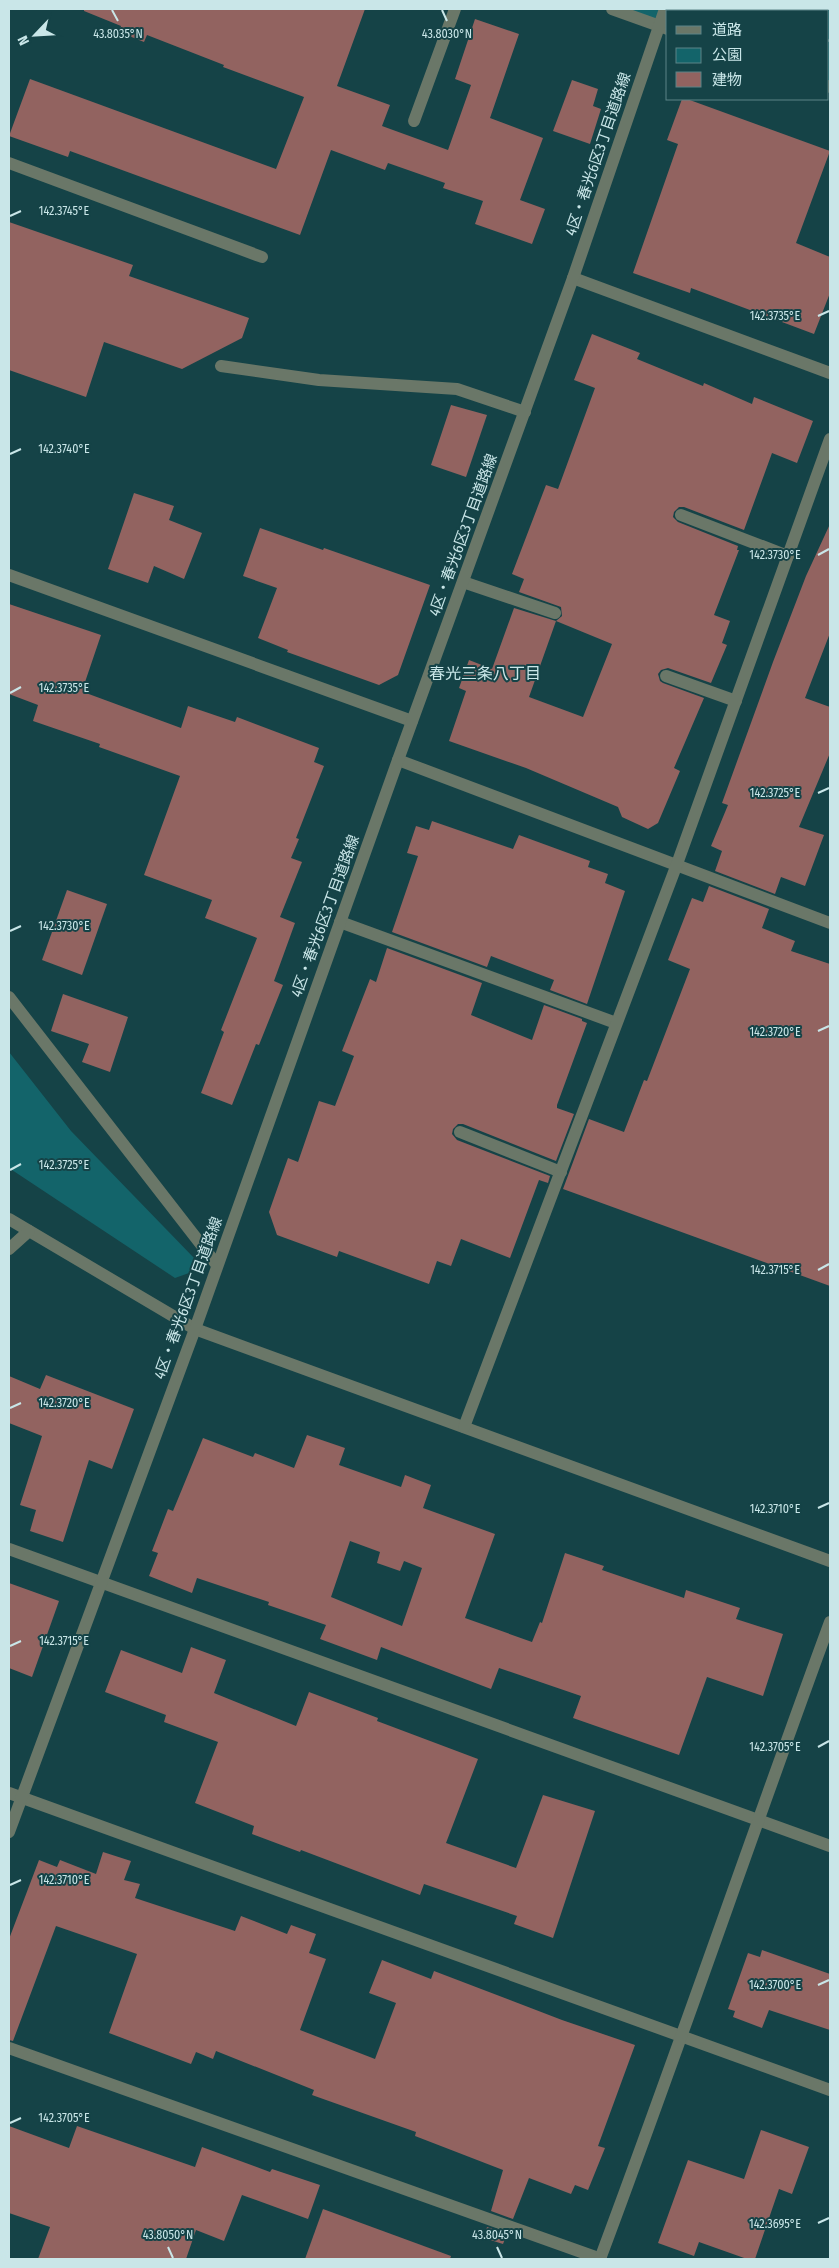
<svg xmlns="http://www.w3.org/2000/svg" width="839" height="2268" font-family="'Fira Sans Condensed','Noto Sans JP',sans-serif">
  <style>
    .green { fill: #13646a }
    .building { fill: #926360; fill-rule: evenodd }
    .lines { fill: none; stroke-linecap: round; stroke-linejoin: round }
    .path { stroke: #74999c; stroke-width: 3; stroke-dasharray: 5 2.5; stroke-linecap: butt }
    .minor { stroke: #6a7768; stroke-width: 12 }
    .ticks { fill: none; stroke: #c9e6e8; stroke-width: 2 }
    .labels { text-anchor: middle; stroke-width: 4; stroke-linejoin: round; paint-order: stroke }
    .street-label { font-size: 15px; fill: #c9e6e8; stroke: #154347 }
    .neighbourhood-label { font-size: 16px; fill: #c9e6e8; stroke: #154347 }
    .ticks-label { font-size: 12px; text-anchor: middle; fill: #c9e6e8; stroke: #154347; stroke-width: 4; stroke-linejoin: round; paint-order: stroke }
  </style>
  <rect width="100%" height="100%" fill="#154347"/>
  <g class="green">
    <path d="M612 9H830V87L828 86V11H668V29Z"/>
    <path d="M9 1052 71 1131 195 1259 189 1273 175 1278 9 1168Z"/>
  </g>
  <g class="building">
    <path d="M84 9H365L337 86 390 105 382 126 448 150 471 85 455 79 475 19 519 34 490 118 543 138 520 200 545 209 532 244 475 224 483 201 443 188 445 183 388 163 385 170 331 150 300 235 70 151 68 157 9 136 30 79 276 169 304 97 223 67 224 65 147 35 144 42 119 32 121 26 84 11Z"/>
    <path d="M572 80 598 89 593 106 601 109 590 144 553 131Z"/>
    <path d="M682 99H687L830 151 796 243 830 257V293L814 334 691 288 690 293 633 273 678 144 667 140Z"/>
    <path d="M9 222 133 265 129 276 249 318 242 338 182 369 104 342 86 397 9 370Z"/>
    <path d="M592 334 640 353 637 359 703 386 704 383 752 404 754 397 813 421 797 463 772 453 744 530 684 507H679L674 512 673 517 678 522 738 546 737 550H739L714 615 730 621 722 643 727 645 711 683 668 668 661 670 658 674 660 681 663 683 704 698 674 768 680 771 658 823 648 829 622 817 618 807 526 768 449 741 466 691 459 688 469 660 492 669 514 608 556 621 529 697 583 717 612 644 556 621 562 616 561 607 519 592 524 579 512 574 546 485 558 489 595 388 574 380Z"/>
    <path d="M451 405 487 415 466 477 431 465Z"/>
    <path d="M134 493 174 506 169 520 202 533 184 579 154 566 148 583 108 569Z"/>
    <path d="M830 524V633L805 698 830 707V753L799 827 824 835 805 886 781 877 775 894 715 871 722 851 711 846 728 805 722 803 773 662 806 576Z"/>
    <path d="M260 528 323 550 324 548 430 585 398 675 379 685 287 652 288 650 258 638 277 588 243 576Z"/>
    <path d="M9 604 101 635 83 688 87 690 86 693 181 728 188 706 235 722 237 717 319 748 314 762 324 766 296 838 299 839 291 858 302 862 280 917 295 923 274 981 283 985 259 1045 256 1044 232 1105 201 1093 224 1032 221 1030 257 938 205 918 212 900 144 875 180 776 99 747 100 744 33 721 38 705 9 694Z"/>
    <path d="M432 821 513 849 519 835 590 861 588 867 608 874 605 883 625 891 587 1004 550 990 554 980 491 956 487 967 392 932 418 856 407 853 416 826 429 830Z"/>
    <path d="M709 886 769 909 762 928 795 941 791 951 830 964V1286L563 1189 589 1119 624 1132 644 1080 647 1081 690 969 668 960 692 898 703 902Z"/>
    <path d="M67 890 107 904 82 975 42 960Z"/>
    <path d="M387 948 482 983 471 1015 532 1040 544 1005 582 1019V1021L587 1023 557 1105V1108L574 1114 556 1161 463 1124H458L453 1129 452 1134 457 1140 550 1176 548 1183 539 1180 510 1258 461 1239 451 1266 437 1261 429 1284 339 1251 337 1257 277 1235 269 1212 288 1158 298 1162 319 1101 335 1106 354 1056 342 1051 370 979 376 982Z"/>
    <path d="M63 994 128 1017 110 1072 82 1062 89 1044 51 1031Z"/>
    <path d="M46 1375 134 1409 112 1469 89 1460 63 1542 30 1531 36 1510 20 1505 42 1436 9 1423V1376L40 1389Z"/>
    <path d="M307 1435 345 1448 339 1465 401 1487 405 1475 431 1485 423 1508 495 1534 465 1618 532 1642 540 1622 542 1623 565 1553 604 1566 602 1570 684 1598 686 1590 740 1608 736 1619 783 1634 763 1696 707 1677 679 1755 573 1718 581 1696 499 1668 491 1689 381 1647 377 1660 320 1639 326 1625 268 1605 269 1602 197 1578 192 1593 149 1576 158 1553 152 1551 168 1509 173 1511 203 1438 253 1457 255 1453 294 1468ZM350 1541 380 1552 377 1563 400 1571 404 1561 422 1568 402 1626 331 1597Z"/>
    <path d="M9 1583 59 1601 32 1677 9 1668Z"/>
    <path d="M191 1647 226 1660 214 1693 296 1726 309 1692 378 1718 377 1721 478 1759 446 1843 516 1868 543 1795 595 1811 553 1938 514 1924 517 1916 424 1884 420 1895 301 1850 300 1852 252 1834 254 1826 195 1803 218 1742 164 1722 166 1715 105 1692 121 1650 182 1673Z"/>
    <path d="M103 1852 131 1861 124 1880 140 1884 135 1898 235 1931 241 1916 287 1934 291 1925 316 1934 309 1953 326 1959 300 2030 375 2059 396 2003 369 1993 382 1960 431 1979 434 1971 562 2020 635 2045 598 2146 605 2148 588 2190 575 2185 571 2194 529 2178 513 2219 491 2211 503 2170 415 2136 416 2132 312 2095 314 2090 216 2051 213 2059 196 2052 191 2064 109 2033 137 1954 56 1926 13 2041 9 2040V1939L39 1860 57 1867 60 1860 96 1874Z"/>
    <path d="M762 1950 830 1974V2030L769 2010 762 2028 733 2017 735 2011 728 2009 748 1953 760 1957Z"/>
    <path d="M9 2126 69 2148 77 2126 195 2167 202 2147 270 2172 272 2169 320 2185 308 2219 242 2195 224 2241 196 2230 186 2259H38L50 2227 9 2213Z"/>
    <path d="M761 2130 809 2147 792 2194 779 2189 755 2259H747L699 2242 694 2256 658 2243 688 2160 744 2179Z"/>
    <path d="M323 2209 451 2256 450 2259H305Z"/>
    <path d="M487 2227 507 2234 503 2244 484 2238Z"/>
  </g>
  <g class="lines">
    <g class="path">
      <path d="M743 9 750 11"/>
      <path d="M730 11 732 9"/>
      <path d="M828 40 830 41"/>
    </g>
    <g class="minor">
      <path d="M612 9 668 29"/>
      <path d="M828 86 830 87"/>
      <path d="M414 121 455 9"/>
      <path d="M9 163 262 257"/>
      <path d="M573 278 830 373"/>
      <path d="M221 366 319 380 457 389 525 412"/>
      <path d="M681 515 788 556"/>
      <path d="M9 575 412 721"/>
      <path d="M463 582 555 613"/>
      <path d="M666 676 736 701"/>
      <path d="M398 760 830 923"/>
      <path d="M340 922 616 1023"/>
      <path d="M9 997 217 1265"/>
      <path d="M460 1132 561 1172"/>
      <path d="M9 1219 195 1329 830 1561"/>
      <path d="M9 1249 29 1231"/>
      <path d="M464 1427 677 864 830 439"/>
      <path d="M9 1549 830 1846"/>
      <path d="M9 1793 830 2090"/>
      <path d="M9 1832 195 1329 398 760 573 278 665 9"/>
      <path d="M9 2048 601 2259"/>
      <path d="M600 2259C679 2048 752 1834 830 1622"/>
    </g>
  </g>
  <path class="ticks" d="M112 10 118 21M442 10 447 21M10 216 21 211M818 316 829 311M10 454 21 449M818 555 829 549M10 693 21 687M818 793 829 788M10 931 21 926M818 1031 829 1026M10 1170 21 1164M818 1270 829 1264M10 1408 21 1403M818 1508 829 1503M10 1646 21 1641M818 1747 829 1741M10 1885 21 1880M818 1985 829 1980M10 2123 21 2118M818 2223 829 2218M168 2247 173 2258M497 2247 502 2258"/>
  <g class="labels">
    <g class="street-label">
      <text transform="translate(598 154) rotate(-71)" y="5">4区・春光6区3丁目道路線</text>
      <text transform="translate(463 535) rotate(-70)" y="5">4区・春光6区3丁目道路線</text>
      <text transform="translate(325 916) rotate(-70)" y="5">4区・春光6区3丁目道路線</text>
      <text transform="translate(188 1298) rotate(-70)" y="5">4区・春光6区3丁目道路線</text>
    </g>
    <g class="neighbourhood-label">
      <text x="485" y="679">春光三条八丁目</text>
    </g>
  </g>
  <g class="ticks-label">
    <text x="118" y="38">43.8035°N</text>
    <text x="447" y="38">43.8030°N</text>
    <text x="64" y="215">142.3745°E</text>
    <text x="775" y="320">142.3735°E</text>
    <text x="64" y="453">142.3740°E</text>
    <text x="775" y="559">142.3730°E</text>
    <text x="64" y="692">142.3735°E</text>
    <text x="775" y="797">142.3725°E</text>
    <text x="64" y="930">142.3730°E</text>
    <text x="775" y="1036">142.3720°E</text>
    <text x="64" y="1169">142.3725°E</text>
    <text x="775" y="1274">142.3715°E</text>
    <text x="64" y="1407">142.3720°E</text>
    <text x="775" y="1513">142.3710°E</text>
    <text x="64" y="1645">142.3715°E</text>
    <text x="775" y="1751">142.3705°E</text>
    <text x="64" y="1884">142.3710°E</text>
    <text x="775" y="1989">142.3700°E</text>
    <text x="64" y="2122">142.3705°E</text>
    <text x="775" y="2228">142.3695°E</text>
    <text x="168" y="2239">43.8050°N</text>
    <text x="497" y="2239">43.8045°N</text>
  </g>
  <rect width="839" height="2268" fill="none" stroke="#c9e6e8" stroke-width="20"/>
  <rect x="666" y="10" width="162" height="90" fill="#154347" stroke="#5d8487"/>
  <rect x="676" y="26" width="25" height="8" fill="#6a7768" stroke="#5d8487"/>
  <text x="712" y="35" font-size="15" fill="#c9e6e8">道路</text>
  <rect x="676" y="48" width="25" height="15" fill="#13646a" stroke="#5d8487"/>
  <text x="712" y="60" font-size="15" fill="#c9e6e8">公園</text>
  <rect x="676" y="72" width="25" height="15" fill="#926360" stroke="#5d8487"/>
  <text x="712" y="85" font-size="15" fill="#c9e6e8">建物</text>
  <g transform="translate(35 35) rotate(245)" stroke="#154347" stroke-width="4" paint-order="stroke">
  <path d="M0-4L9 19L0 12L-9 19Z" fill="#c9e6e8"/>
  <text y="-8" font-size="14" font-weight="bold" text-anchor="middle" fill="#c9e6e8">N</text>
  </g>
</svg>
